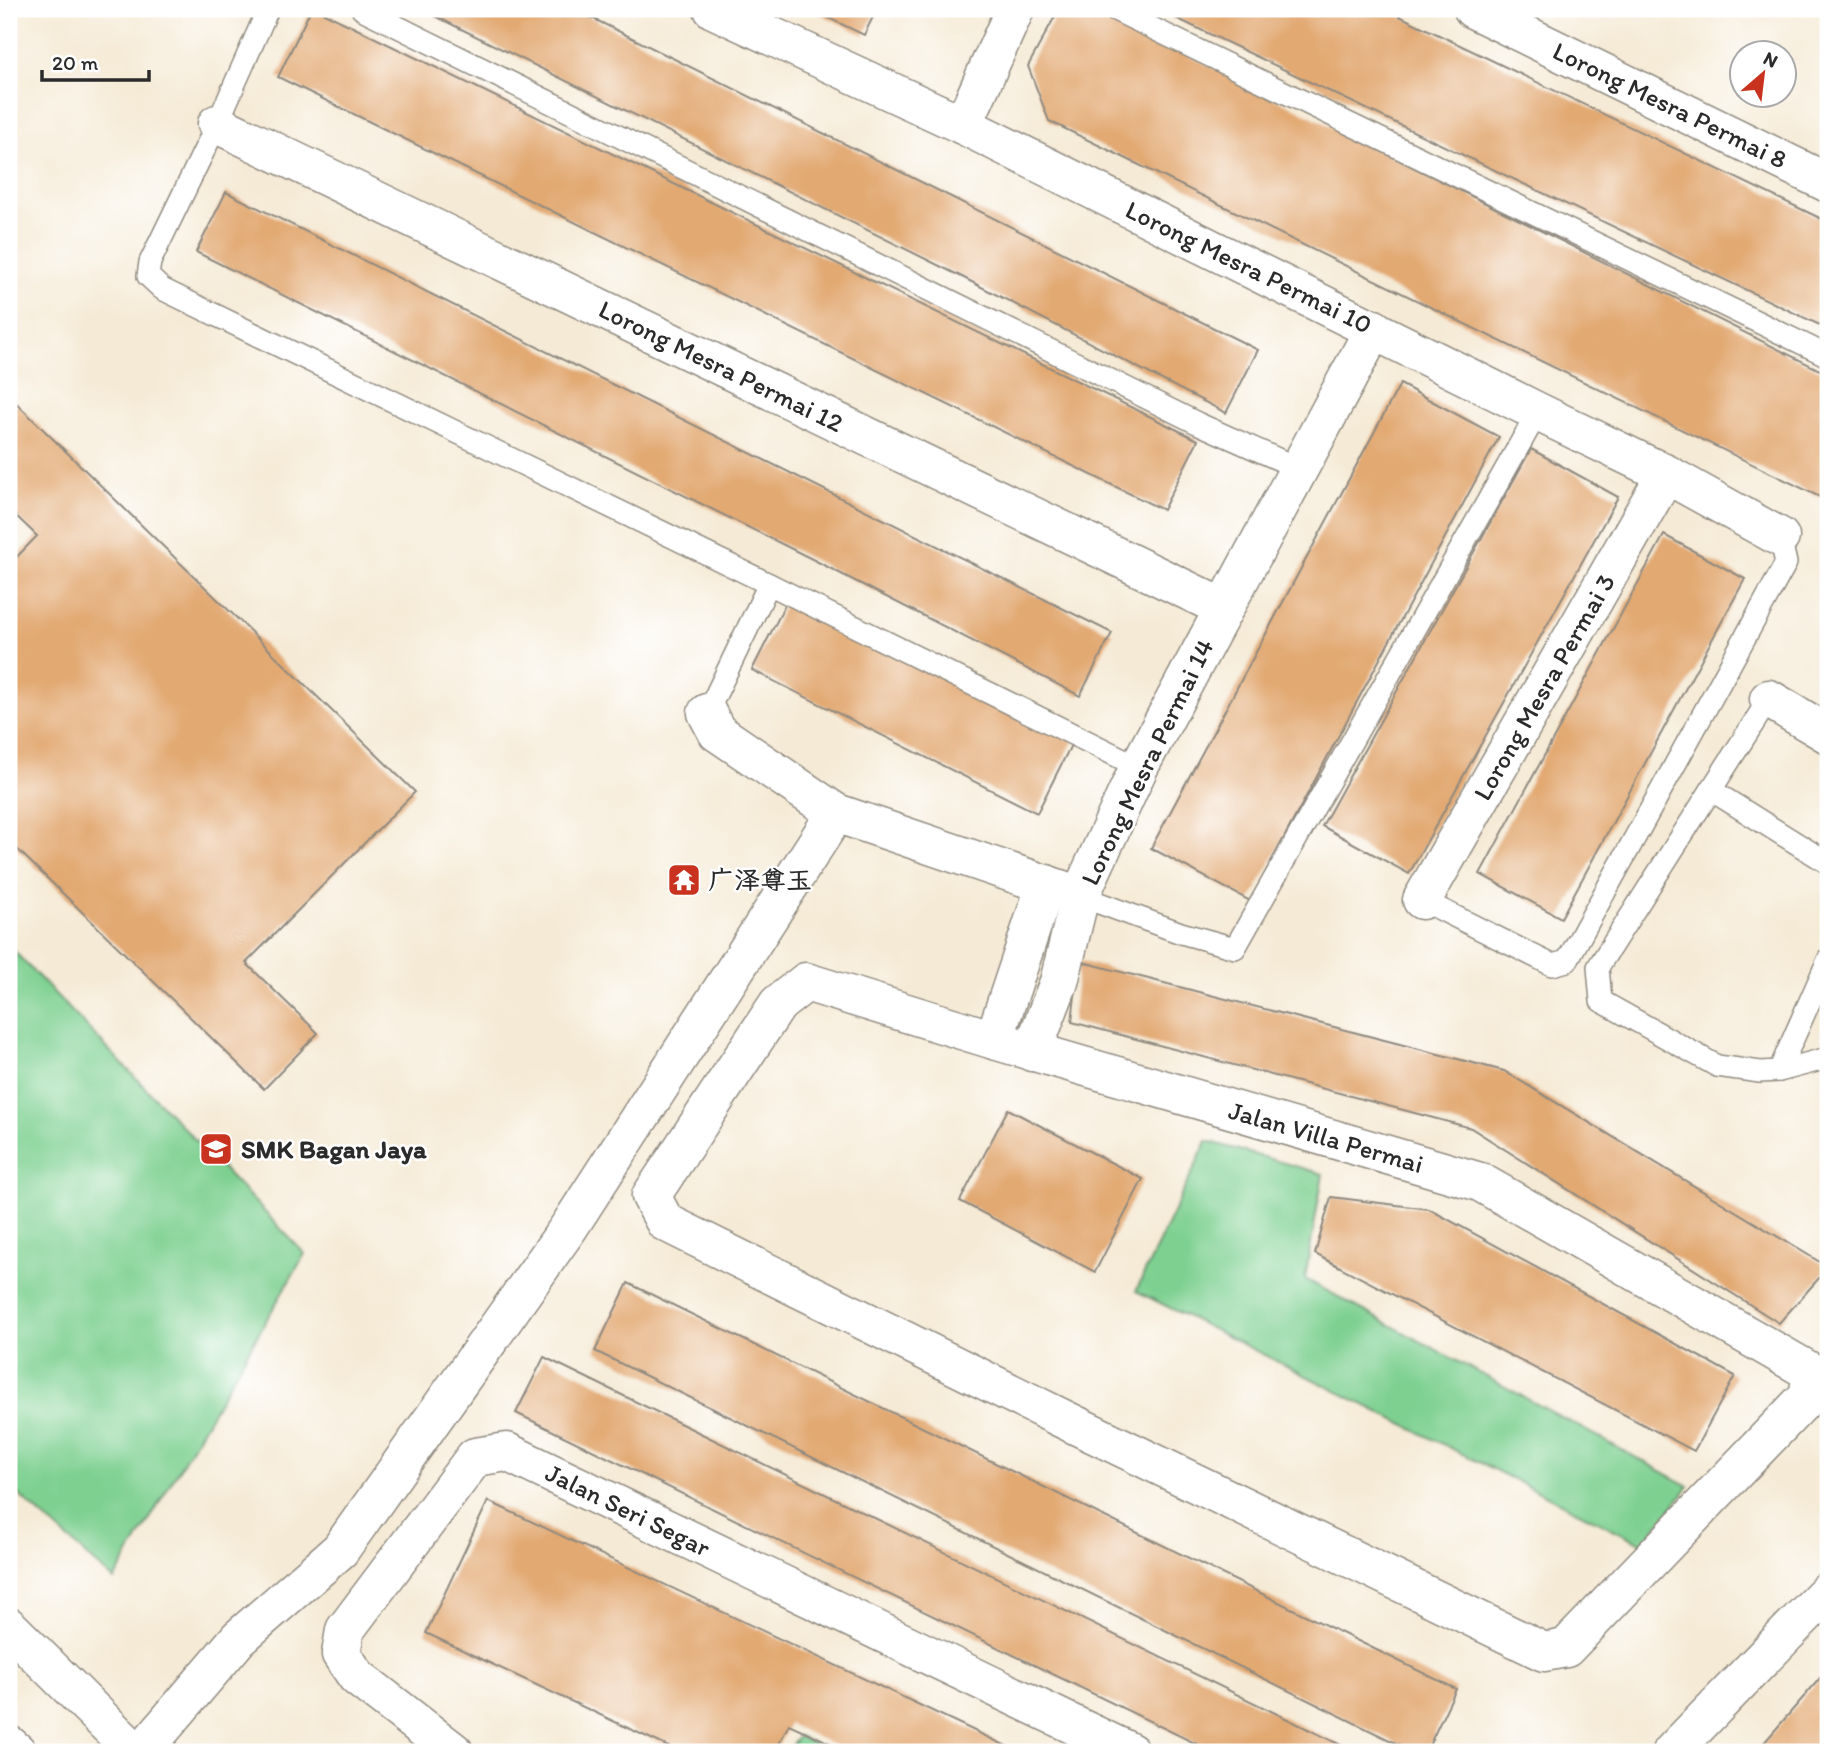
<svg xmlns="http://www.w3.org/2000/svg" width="1837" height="1761" font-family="Itim,'LXGW WenKai TC',sans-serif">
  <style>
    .green { fill: #7ed091; stroke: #547e5e; stroke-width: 2 }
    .building { fill: #e2a972 }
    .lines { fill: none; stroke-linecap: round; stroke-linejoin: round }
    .lane-casing { stroke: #908a80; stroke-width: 24 }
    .street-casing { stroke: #908a80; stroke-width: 41 }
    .lane { stroke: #fff; stroke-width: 21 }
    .street { stroke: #fff; stroke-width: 38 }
    .labels { text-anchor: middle; stroke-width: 5; stroke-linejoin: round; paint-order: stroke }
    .street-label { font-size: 26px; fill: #2b2b2b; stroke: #fff }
    .poi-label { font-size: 26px; font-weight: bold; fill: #2b2b2b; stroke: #fff; text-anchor: start }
  </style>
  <rect width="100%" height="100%" fill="#fff"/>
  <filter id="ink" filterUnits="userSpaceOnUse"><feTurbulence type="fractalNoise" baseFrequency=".0143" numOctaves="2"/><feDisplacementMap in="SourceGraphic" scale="14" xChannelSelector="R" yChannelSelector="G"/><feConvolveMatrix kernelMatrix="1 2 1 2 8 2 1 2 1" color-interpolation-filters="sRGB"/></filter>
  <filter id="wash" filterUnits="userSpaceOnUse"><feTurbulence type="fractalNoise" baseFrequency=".00686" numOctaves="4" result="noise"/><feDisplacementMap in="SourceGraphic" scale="28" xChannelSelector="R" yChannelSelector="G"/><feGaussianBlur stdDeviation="1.57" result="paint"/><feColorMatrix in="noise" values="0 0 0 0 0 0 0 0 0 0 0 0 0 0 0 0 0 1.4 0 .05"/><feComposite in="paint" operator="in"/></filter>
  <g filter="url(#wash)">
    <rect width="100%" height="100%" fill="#f5ead5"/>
    <g class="green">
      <path d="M9 946 305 1254 114 1580 9 1486Z"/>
      <path d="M1207 1141 1323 1174 1305 1279 1689 1486 1643 1544 1136 1291Z"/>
      <path d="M798 1736 831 1752H788Z"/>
    </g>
    <g id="blocks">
      <g class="building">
        <path d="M311 9H316L1198 440 1163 510 278 77Z"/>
        <path d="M421 9H574L1258 350 1226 413 960 276Z"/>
        <path d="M810 9H877L864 35Z"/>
        <path d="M1059 9H1096L1828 374V501L1049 121 1028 66Z"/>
        <path d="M1157 9H1385L1828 222V329Z"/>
        <path d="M226 192 1112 633 1080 696 814 560 196 252Z"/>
        <path d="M1400 384 1499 437 1250 901 1151 848Z"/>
        <path d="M9 396 415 792 246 963 318 1033 264 1089 9 841V565L37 536 9 509Z"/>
        <path d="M1531 449 1618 497 1409 874 1322 826Z"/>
        <path d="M1664 535 1745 579 1561 918 1480 874Z"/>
        <path d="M788 599 1073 741 1037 813 752 670Z"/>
        <path d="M1079 961 1504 1071 1828 1267V1268L1779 1323 1471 1128 1072 1022Z"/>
        <path d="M1008 1109 1143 1179 1095 1272 960 1201Z"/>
        <path d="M1331 1197 1429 1209 1735 1376 1694 1451 1315 1254Z"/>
        <path d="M628 1283 1456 1689 1426 1752H1414L595 1351Z"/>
        <path d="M544 1357 1355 1752H1213L516 1413Z"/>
        <path d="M488 1501 1019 1752H849L789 1724 775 1752H679L426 1633Z"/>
        <path d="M1828 1669V1752H1756Z"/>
      </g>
    </g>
  </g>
  <g filter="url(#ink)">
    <use href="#blocks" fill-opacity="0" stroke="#908a80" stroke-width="2"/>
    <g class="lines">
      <defs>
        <g id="lane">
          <path d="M268 9 217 124 150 262 148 276 162 289 769 584 707 713"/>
          <path d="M362 9 1197 423 1300 469"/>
          <path d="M1113 9 1828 356"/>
          <path d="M769 584 1139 767"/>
          <path d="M1769 699 1598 967 1601 1001 1717 1066 1760 1072 1779 1071 1828 1058"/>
          <path d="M1711 790 1828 863"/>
          <path d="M1080 896 1181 933 1235 948 1538 412"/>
          <path d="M1422 900 1552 965 1567 961 1786 563 1780 537"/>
          <path d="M1779 1071 1828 960"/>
        </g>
        <g id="street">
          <path d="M713 9 963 125 1538 412 1666 474 1780 537"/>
          <path d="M1473 9 1828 183"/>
          <path d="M217 124 1224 608"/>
          <path d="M963 125 1015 9"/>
          <path d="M1769 699 1828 734"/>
          <path d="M707 713 717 732 836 813 1080 896"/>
          <path d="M1422 900 1666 474"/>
          <path d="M806 982 994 1040 1480 1182 1811 1372 1809 1395 1566 1648 1544 1652 1057 1416 665 1222 651 1196 778 1004Z"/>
          <path d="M994 1040 1046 884"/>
          <path d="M1032 1052 1059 982 1080 896 1139 767 1374 329"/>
          <path d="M9 1627 135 1752"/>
          <path d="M9 1745 17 1752"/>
          <path d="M142 1752 239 1638 340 1550 569 1227 836 813"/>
          <path d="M454 1752 357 1677 341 1654 345 1630 475 1457 507 1452 1130 1752"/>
          <path d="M1672 1752 1828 1591"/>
        </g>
      </defs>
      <use href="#lane" class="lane-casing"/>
      <use href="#street" class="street-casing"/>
      <use href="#lane" class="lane"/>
      <use href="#street" class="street"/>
    </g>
  </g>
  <defs>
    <symbol id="temple-square" viewBox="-11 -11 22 22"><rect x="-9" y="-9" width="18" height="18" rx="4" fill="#c8321e" stroke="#fff"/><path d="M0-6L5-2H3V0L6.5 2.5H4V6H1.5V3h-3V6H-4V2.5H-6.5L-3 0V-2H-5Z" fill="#fff"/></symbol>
    <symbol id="school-square" viewBox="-11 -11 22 22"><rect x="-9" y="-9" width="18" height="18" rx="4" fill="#c8321e" stroke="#fff"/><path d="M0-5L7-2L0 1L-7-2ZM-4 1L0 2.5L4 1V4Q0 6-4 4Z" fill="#fff"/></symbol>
  </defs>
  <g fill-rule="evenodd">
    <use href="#temple-square" x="665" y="861" width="38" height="38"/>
    <use href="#school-square" x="197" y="1130" width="38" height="38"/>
  </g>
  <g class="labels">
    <g class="street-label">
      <text transform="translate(1670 105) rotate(26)" y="9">Lorong Mesra Permai 8</text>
      <text transform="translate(1249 267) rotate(26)" y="9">Lorong Mesra Permai 10</text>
      <text transform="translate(721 366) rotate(26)" y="9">Lorong Mesra Permai 12</text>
      <text transform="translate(1544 687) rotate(-60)" y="9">Lorong Mesra Permai 3</text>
      <text transform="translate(1147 762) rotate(-64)" y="9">Lorong Mesra Permai 14</text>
      <text transform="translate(1326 1137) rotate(16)" y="9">Jalan Villa Permai</text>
      <text transform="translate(628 1510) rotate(26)" y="9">Jalan Seri Segar</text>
    </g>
    <g class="poi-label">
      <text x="708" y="889">广泽尊玉</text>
      <text x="241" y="1158">SMK Bagan Jaya</text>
    </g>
  </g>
  <rect width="1837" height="1761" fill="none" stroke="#fff" stroke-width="35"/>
  <g transform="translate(1763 74) rotate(28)"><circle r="33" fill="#ffffff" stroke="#aaaaaa" stroke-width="2"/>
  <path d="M0-5L12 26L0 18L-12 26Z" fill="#c8321e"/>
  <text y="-10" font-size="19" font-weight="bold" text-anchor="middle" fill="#2b2b2b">N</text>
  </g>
  <path d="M42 70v10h107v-10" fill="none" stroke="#2b2b2b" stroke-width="3.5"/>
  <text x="52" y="70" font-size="21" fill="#2b2b2b" stroke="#ffffff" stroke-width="5" paint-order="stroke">20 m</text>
</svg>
